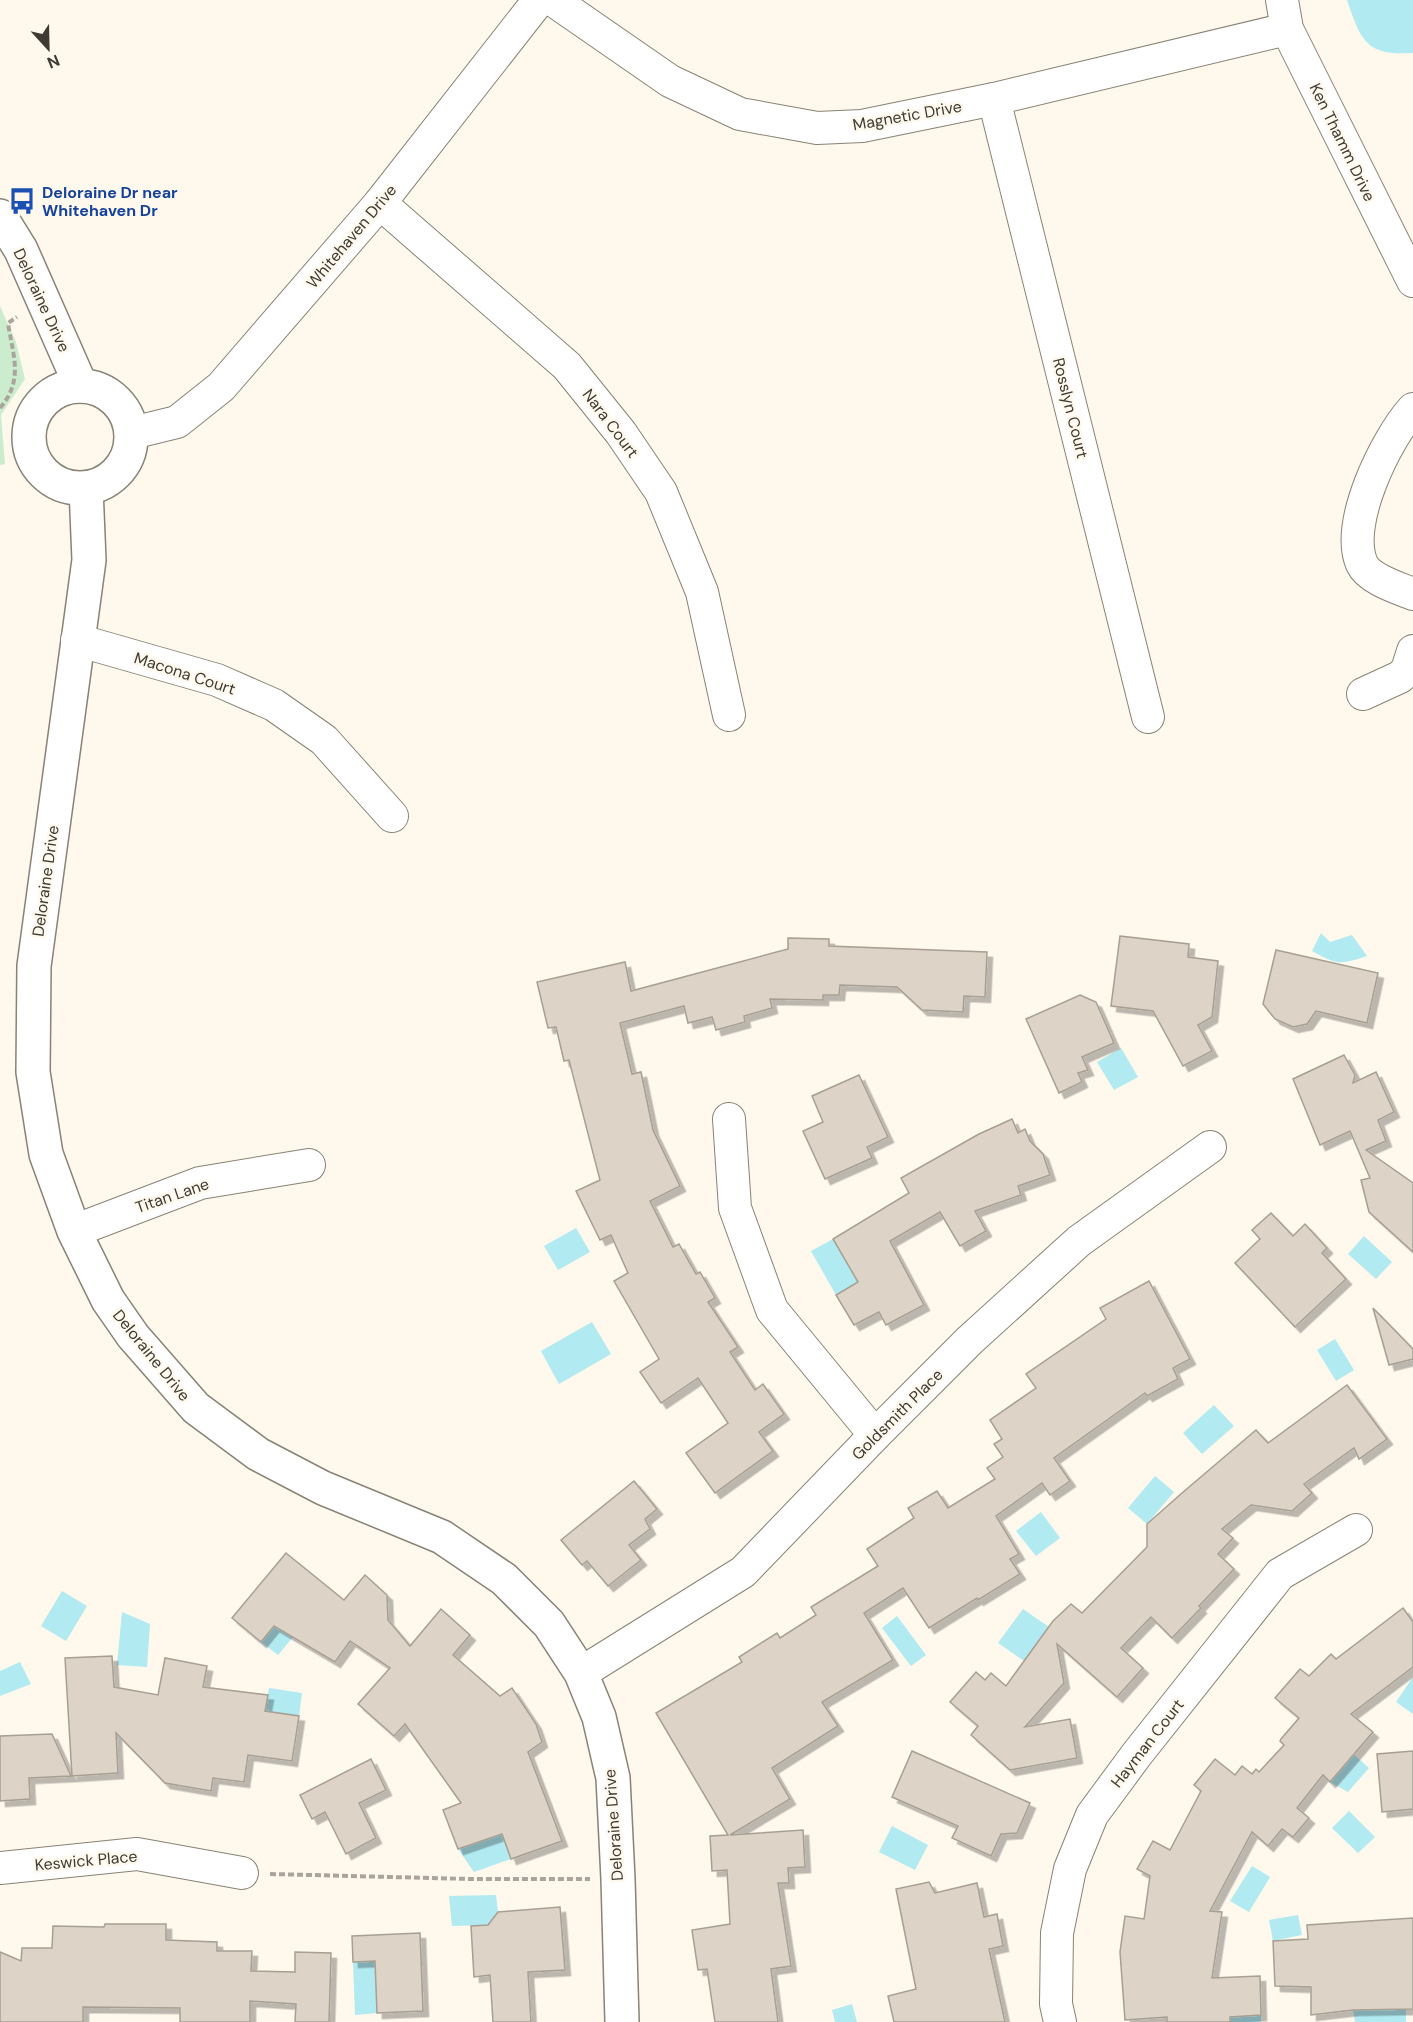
<svg xmlns="http://www.w3.org/2000/svg" width="1413" height="2022" font-family="'DM Sans',sans-serif">
  <style>
    .green { fill: #cbedcd }
    .water { fill: #b1eaf1 }
    .building { fill: #ddd4c7; stroke: #a79f92; stroke-width: 1.5; filter: url(#shadow) }
    .lines { fill: none; stroke-linecap: round; stroke-linejoin: round }
    .minor-casing { stroke: #898275; stroke-width: 34 }
    .tertiary-casing { stroke: #898275; stroke-width: 36 }
    .path { stroke: #aaa59c; stroke-width: 4; stroke-dasharray: 6 3; stroke-linecap: butt }
    .minor { stroke: #fff; stroke-width: 32 }
    .tertiary { stroke: #fff; stroke-width: 33 }
    .labels { text-anchor: middle; stroke-width: 5; stroke-linejoin: round; paint-order: stroke }
    .street-label { font-size: 16px; fill: #3e3b35; stroke: #fff8ed }
    .transit-label { font-size: 16px; font-weight: bold; fill: #164399; stroke: #fff8ed; text-anchor: start }
  </style>
  <defs>
    <filter id="shadow"><feDropShadow dx="5.5" dy="5.5" stdDeviation="0" flood-color="#0004"/></filter>
  </defs>
  <rect width="100%" height="100%" fill="#fff8ed"/>
  <path class="green" d="M0 306 16 342 25 379 1 415 5 464 0 465Z"/>
  <g class="water">
    <path d="M1347 0H1413V53C1366 56 1361 41 1347 0Z"/>
    <path d="M1321 933 1330 942 1352 935 1367 956C1340 965 1337 965 1312 951Z"/>
    <path d="M1121 1048 1138 1077 1114 1090 1097 1062Z"/>
    <path d="M576 1228 590 1252 558 1270 544 1246Z"/>
    <path d="M1364 1236 1392 1262 1376 1279 1348 1254Z"/>
    <path d="M833 1239 858 1282 836 1295 811 1251Z"/>
    <path d="M592 1322 611 1354 559 1384 541 1351Z"/>
    <path d="M1335 1339 1354 1370 1336 1381 1317 1350Z"/>
    <path d="M1214 1405 1234 1426 1202 1454 1183 1433Z"/>
    <path d="M1155 1476 1174 1492 1147 1524 1128 1508Z"/>
    <path d="M1041 1512 1060 1538 1036 1556 1016 1531Z"/>
    <path d="M62 1591 87 1606 66 1641 41 1626Z"/>
    <path d="M1023 1609 1049 1627 1024 1661 998 1643Z"/>
    <path d="M122 1612 150 1624 147 1667 117 1665Z"/>
    <path d="M286 1612 303 1625 278 1655 261 1642Z"/>
    <path d="M897 1616 926 1655 911 1666 882 1628Z"/>
    <path d="M20 1662 31 1684 0 1696V1671Z"/>
    <path d="M1413 1677V1714L1396 1702Z"/>
    <path d="M269 1688 302 1693 299 1716 265 1711Z"/>
    <path d="M1351 1752 1369 1768 1348 1792 1330 1782Z"/>
    <path d="M1349 1811 1375 1837 1358 1853 1332 1828Z"/>
    <path d="M892 1826 928 1845 915 1870 879 1852Z"/>
    <path d="M502 1834 511 1859 474 1872 458 1849Z"/>
    <path d="M1252 1866 1270 1877 1249 1912 1230 1901Z"/>
    <path d="M496 1895 498 1912 488 1925 452 1926 449 1896Z"/>
    <path d="M1298 1915 1302 1935 1273 1941 1269 1920Z"/>
    <path d="M375 1961 377 2013 355 2015 353 1962Z"/>
    <path d="M852 2004 857 2022H835L832 2010Z"/>
    <path d="M1406 2009V2022H1355L1353 2010Z"/>
    <path d="M1261 2015V2022H1230V2017Z"/>
  </g>
  <g class="building">
    <path d="M1120 936 1189 944 1188 957 1218 961 1212 1017 1198 1025 1212 1051 1183 1066 1153 1011 1111 1006Z"/>
    <path d="M788 938 829 939V946L987 952 985 997 964 996 963 1012 922 1010 897 987 840 985 839 995H823V1000L770 999 772 1008 744 1016 745 1022 716 1030 712 1017 688 1023 684 1006 620 1023 632 1074 641 1072 653 1130 680 1186 650 1201 673 1247 679 1244 696 1274 700 1272 715 1298 708 1302 738 1347 730 1352 755 1390 763 1384 784 1414 759 1432 773 1451 715 1493 686 1453 728 1423 698 1378 661 1403 640 1372 659 1359 614 1281 628 1273 611 1235 600 1240 576 1191 600 1180 569 1060 564 1061 556 1027 548 1028 537 982 625 962 631 991 788 949Z"/>
    <path d="M1276 950 1378 973 1367 1023 1316 1011 1307 1024 1293 1027 1275 1019 1263 1004Z"/>
    <path d="M1080 995 1096 1002 1114 1043 1082 1057 1088 1070 1078 1073 1082 1082 1059 1093 1026 1019Z"/>
    <path d="M1344 1055 1355 1075 1353 1083 1376 1072 1394 1112 1378 1120 1386 1141 1366 1150 1413 1183V1252L1369 1212 1361 1180 1370 1178 1350 1131 1320 1145 1293 1079Z"/>
    <path d="M859 1075 888 1137 867 1147 872 1158 825 1179 803 1131 823 1122 812 1096Z"/>
    <path d="M1012 1119 1018 1133 1025 1129 1030 1141 1043 1154 1050 1175 1018 1186 1021 1195 975 1211 986 1231 960 1246 940 1212 890 1241 924 1305 886 1325 879 1312 854 1325 836 1295 858 1282 833 1239 909 1193 901 1178 979 1134Z"/>
    <path d="M1271 1213 1293 1236 1305 1224 1327 1248 1322 1253 1346 1279 1295 1327 1235 1263 1260 1239 1252 1230Z"/>
    <path d="M1149 1281 1190 1359 1173 1368 1178 1379 1147 1396 1145 1393 1054 1458 1070 1481 1050 1495 1042 1483 996 1516 1019 1554 1010 1559 1020 1574 978 1600 977 1598 929 1628 903 1588 864 1613 893 1660 822 1702 838 1726 772 1768 790 1799 730 1835 803 1830 805 1867 788 1868 789 1883H778L791 1966 771 1969 778 2022H715L707 1969 698 1970 692 1930 730 1924 727 1870 712 1871 710 1836 728 1835 656 1713 742 1662 739 1657 777 1633 780 1638 816 1615 811 1607 878 1566 867 1549 914 1518 908 1508 937 1491 948 1508 995 1479 987 1468 1003 1457 994 1444 1002 1439 990 1420 1036 1388 1026 1374 1106 1319 1100 1308Z"/>
    <path d="M1373 1308 1413 1349V1359L1389 1365Z"/>
    <path d="M1347 1385 1387 1439 1359 1459 1354 1448 1304 1484 1312 1493 1292 1511 1251 1505 1222 1529 1233 1538 1218 1554 1234 1569 1199 1606 1201 1608 1172 1638 1151 1617 1121 1648 1143 1668 1117 1697 1057 1644 1064 1683 1025 1727 1070 1719 1077 1758 1010 1770 971 1735 978 1726 950 1702 976 1672 985 1680 991 1673 1006 1686 1053 1621 1071 1604 1082 1613 1147 1547V1524L1182 1493 1256 1430 1268 1443Z"/>
    <path d="M634 1481 657 1509 645 1519 650 1529 629 1545 641 1560 608 1586 587 1561 582 1565 561 1540Z"/>
    <path d="M286 1553 344 1600 365 1575 387 1595 388 1620 410 1646 441 1609 470 1635 453 1655 500 1696 512 1688 536 1724 542 1742 528 1752 562 1841 511 1859 502 1834 458 1849 443 1810 461 1803 405 1724 394 1736 358 1704 390 1668 350 1641 335 1662 274 1626 261 1642 232 1618Z"/>
    <path d="M1403 1608 1413 1622V1667L1351 1714 1373 1732 1330 1782 1323 1775 1297 1808 1309 1818 1293 1837 1282 1829 1268 1846 1252 1832 1210 1911 1222 1912 1212 1978 1260 1976 1261 2015 1230 2017V2022H1167V2017L1125 2020 1120 1952 1125 1916 1144 1919 1150 1876 1137 1869 1153 1841 1170 1850 1201 1791 1194 1785 1215 1759 1235 1775 1242 1766 1252 1774 1256 1769 1259 1772 1284 1745 1280 1741 1281 1739 1299 1718 1275 1698 1300 1669 1309 1676 1331 1654 1336 1659Z"/>
    <path d="M112 1656 114 1687 158 1695 165 1658 207 1666 203 1687 268 1695 265 1711 299 1716 292 1761 248 1755 244 1782 213 1778 211 1791 165 1783 116 1733 118 1773 72 1776 65 1658Z"/>
    <path d="M52 1734 71 1776 29 1778 30 1799 0 1801V1736Z"/>
    <path d="M912 1751 1030 1803 1017 1833 1001 1834 991 1856 952 1838 958 1826 892 1797Z"/>
    <path d="M1413 1751V1809L1382 1812 1377 1754Z"/>
    <path d="M371 1759 386 1790 359 1803 376 1838 346 1854 325 1812 312 1819 300 1795Z"/>
    <path d="M929 1882 935 1893 977 1883 984 1917 997 1914 1003 1946 989 1949 1005 2022H894L888 1996 916 1989 896 1889Z"/>
    <path d="M560 1907 565 1970 528 1972 531 2022H493L490 1975 474 1977 471 1926 488 1925 498 1912Z"/>
    <path d="M1413 1918V2009L1353 2010 1311 2015V1987L1275 1986 1273 1941 1308 1939 1307 1925Z"/>
    <path d="M105 1924H166V1940L217 1942V1951H252L251 1971 295 1972V1952L331 1953 329 2022H295L296 2004 250 2001V2022H180V2008L83 2007V2022H0V1952L21 1961 22 1948H52L53 1926 104 1927Z"/>
    <path d="M420 1933 423 2011 377 2013 375 1961 353 1962 352 1936Z"/>
  </g>
  <g class="lines">
    <defs>
      <g id="minor">
        <path d="M553 0 670 81 740 114 817 128 862 126 994 99 1287 29"/>
        <path d="M1282 0 1287 29 1413 281"/>
        <path d="M994 99 1148 717"/>
        <path d="M380 203 567 366 621 433 661 492 702 592 729 715"/>
        <path d="M1413 409C1386 439 1344 524 1362 564 1369 579 1398 588 1413 594"/>
        <path d="M132 433 177 422 221 387 380 203 539 0"/>
        <path d="M77 640 217 680 274 705 324 740 392 816"/>
        <path d="M1363 694 1400 677 1407 670 1413 651"/>
        <path d="M729 1119 735 1208 772 1310 875 1435"/>
        <path d="M74 1231 200 1183 309 1165"/>
        <path d="M581 1673 743 1572 875 1435 970 1340 1079 1241 1210 1147"/>
        <path d="M0 1868 137 1854 242 1873"/>
        <path d="M1060 2022 1056 2004 1057 1933 1070 1869 1092 1815 1137 1754 1280 1574 1356 1530"/>
      </g>
      <g id="tertiary">
        <path d="M0 216 21 250 81 386"/>
        <circle cx="80" cy="437" r="51"/>
        <path d="M86 488 89 560 34 966 33 1072 46 1154 74 1231 108 1300 133 1336 196 1408 258 1454 323 1488 442 1537 504 1579 549 1624 581 1673 599 1717 613 1778 618 1879 622 2022"/>
      </g>
    </defs>
    <use href="#minor" class="minor-casing"/>
    <use href="#tertiary" class="tertiary-casing"/>
    <g class="path">
      <path d="M0 408C24 380 13 356 8 323L17 317"/>
      <path d="M270 1874 471 1879H590"/>
    </g>
    <use href="#minor" class="minor"/>
    <use href="#tertiary" class="tertiary"/>
  </g>
  <defs>
    <symbol id="bus-bare" viewBox="-9 -9 18 18"><path d="M-5-6H5V4H4V6H2V4H-2V6H-4V4H-5ZM-3.5-4V0h7V-4ZM-3.5 1.2v1.5H-2V1.2ZM2 1.2v1.5H3.5V1.2Z" fill="#1a4fb4" stroke="#fff8ed" stroke-width="2.5" paint-order="stroke"/></symbol>
  </defs>
  <g fill-rule="evenodd">
    <use href="#bus-bare" x="3" y="182" width="38" height="38"/>
  </g>
  <g class="labels">
    <g class="street-label">
      <text transform="translate(907 115) rotate(-10)" y="6">Magnetic Drive</text>
      <text transform="translate(1343 142) rotate(64)" y="6">Ken Thamm Drive</text>
      <text transform="translate(351 236) rotate(-50)" y="6">Whitehaven Drive</text>
      <text transform="translate(42 300) rotate(65)" y="6">Deloraine Drive</text>
      <text transform="translate(1071 408) rotate(76)" y="6">Rosslyn Court</text>
      <text transform="translate(611 423) rotate(53)" y="6">Nara Court</text>
      <text transform="translate(185 673) rotate(18)" y="6">Macona Court</text>
      <text transform="translate(45 881) rotate(-82)" y="6">Deloraine Drive</text>
      <text transform="translate(172 1195) rotate(-19)" y="6">Titan Lane</text>
      <text transform="translate(152 1355) rotate(51)" y="6">Deloraine Drive</text>
      <text transform="translate(897 1414) rotate(-45)" y="6">Goldsmith Place</text>
      <text transform="translate(1147 1743) rotate(-52)" y="6">Hayman Court</text>
      <text transform="translate(613 1825) rotate(-94)" y="6">Deloraine Drive</text>
      <text transform="translate(86 1860) rotate(-5)" y="6">Keswick Place</text>
    </g>
    <g class="transit-label">
      <text x="42" y="198">Deloraine Dr near<tspan x="42" dy="18">Whitehaven Dr</tspan></text>
    </g>
  </g>
  <g transform="translate(48 48) rotate(158)" stroke="#fff8ed" stroke-width="4.5" paint-order="stroke">
  <path d="M0-4.5L10 22L0 15L-10 22Z" fill="#3e3b35"/>
  <text y="-9" font-size="16" font-weight="bold" text-anchor="middle" fill="#3e3b35">N</text>
  </g>
</svg>
